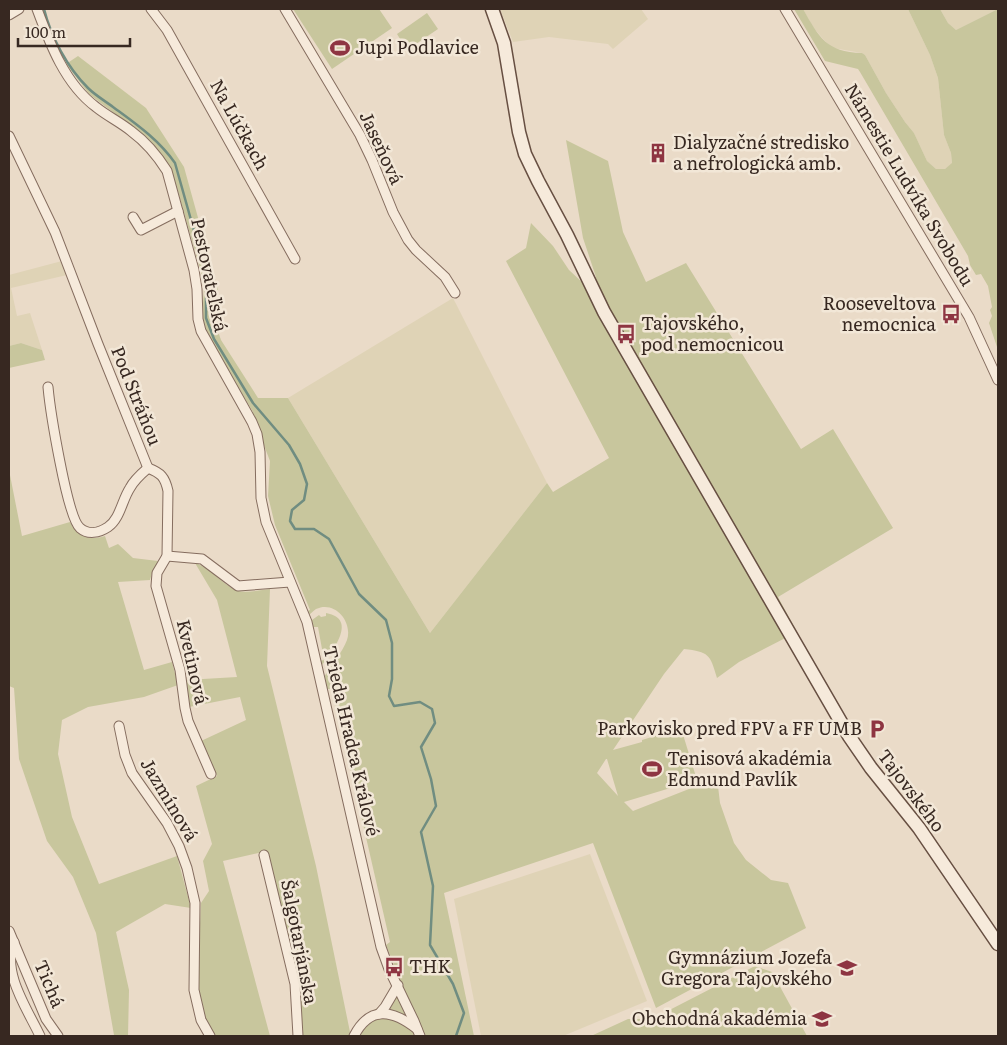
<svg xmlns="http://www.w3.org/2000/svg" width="1007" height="1045" font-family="Literata,serif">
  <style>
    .farmland { fill: #dfd3b6 }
    .green { fill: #c8c69d; fill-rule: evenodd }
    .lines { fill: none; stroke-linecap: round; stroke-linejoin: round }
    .stream { stroke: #708d81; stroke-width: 2.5 }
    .minor-casing { stroke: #856d5f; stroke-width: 11 }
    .secondary-casing { stroke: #674f42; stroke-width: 15 }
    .minor { stroke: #f6eadb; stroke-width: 9 }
    .secondary { stroke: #f6eadb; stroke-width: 12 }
    .labels { text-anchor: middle; stroke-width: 5; stroke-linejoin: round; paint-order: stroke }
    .poi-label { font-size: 18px; fill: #372821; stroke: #f2e7d7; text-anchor: start }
    .street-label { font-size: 18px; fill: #372821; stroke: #f2e7d7 }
  </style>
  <rect width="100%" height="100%" fill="#eadbc8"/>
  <g class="farmland">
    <path d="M500 9H641L648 19 613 49 608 44 549 37 513 42Z"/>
    <path d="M803 9H908L930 55 938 78 944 135 951 153 952 164 945 169H936L927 161 914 133 905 122 886 93 865 55 862 53 833 48 825 41 813 27Z"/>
    <path d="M940 9H998L956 30 948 23Z"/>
    <path d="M62 261 67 275 11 288 17 316 30 313 42 350 21 343 9 346V275Z"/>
    <path d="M453 298 547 483 430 633 288 398Z"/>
    <path d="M590 854 647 1001 563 1036H481L454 899Z"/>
  </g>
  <g class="green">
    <path d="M293 9H379L392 28 332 69Z"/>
    <path d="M794 9H803C819 37 826 52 862 53L865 55 886 93 905 122 914 133 927 161 936 169H945L952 163 951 153 944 135 938 78 930 55 908 9H940L948 23 956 30 998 9V350L989 323 992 316 990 310 992 307 988 286 981 274 976 275 970 265 968 256 860 72 858 69 825 61Z"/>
    <path d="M427 13 438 29 407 50 397 34Z"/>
    <path d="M78 56 146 108 184 167 218 290 211 311 221 340 258 398H288L430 633 547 483 553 492 609 458 506 261 526 248 531 223 553 246 569 270 584 284 596 277 583 238 566 140 608 161 623 232 646 282 686 263 801 449 833 429 893 528 778 597 797 632 739 662 717 678C710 654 709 652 684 649L664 674 613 750 642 742V740L681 728 697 780 624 802 633 811 717 778 720 803 734 843 746 860 771 880 788 883 806 928 656 1008 593 843 444 893 474 1036H301L300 993 298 977 267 851 223 861 270 1036H214L203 1017 197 985 201 903 209 891 203 861 212 844 196 786 217 776 201 741 246 720 240 697 189 707 186 680 237 677 217 600 195 563C212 568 222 585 238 591 247 593 261 590 270 589L267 666 316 866 350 1032C355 1028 359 1020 364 1016 379 1006 381 1009 390 991L402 985 386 945 390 942 332 689H326L324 677C331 666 343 651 347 640 353 622 335 600 316 609 313 611 310 614 307 617L305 612 310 610 275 525 268 496 270 461 260 435 250 414 253 412 208 338 202 316 204 289 201 272 172 171 155 148 136 130 89 94 66 64ZM606 759H607L618 796 597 773Z"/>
    <path d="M21 343 42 350 45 360 9 368V346Z"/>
    <path d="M9 470 22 536 70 522C78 537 89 541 105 536L109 548 118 544 133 558 158 561 152 573 150 580 118 582 144 670 172 662 178 685 144 697 88 707 62 720 58 754 72 817 99 884 177 856 191 908 165 904 116 932 129 990 128 1036 114 1035 96 933 73 877 47 841 19 759 14 688 9 686Z"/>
    <path d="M326 613C360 619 330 654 320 668L319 661 324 660 318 627H313L312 620 319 615 321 617 326 616Z"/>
    <path d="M755 966 772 972 807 1036H591L628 1019H652Z"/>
  </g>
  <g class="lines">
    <path class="stream" d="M44 9C51 37 67 67 88 88 95 95 105 101 113 107 136 124 158 139 175 163L209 284 206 299V318L214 339 253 403 289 445 300 464 307 484 304 500 292 510 290 521 295 529H314L329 539 359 594 386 620 392 643V679L389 696 394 706 420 702 432 709 435 723 421 747 431 779 436 806 421 832 433 886 430 945 453 984 464 1013 456 1036"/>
    <defs>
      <g id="minor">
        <path d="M37 9C50 44 65 84 96 107 107 116 120 122 131 131 146 142 157 155 167 171L194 270 197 289 198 319 201 331 252 422 257 434 260 452 261 498 266 522 307 622 381 947 389 969 414 1021 420 1036"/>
        <path d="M151 9 167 30 295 259"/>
        <path d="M285 9 360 135 372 160 393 212 408 240 416 250 445 277 455 293"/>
        <path d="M785 9 969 317 998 380"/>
        <path d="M9 15 19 9"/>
        <path d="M9 136 55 232 98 344 148 468"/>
        <path d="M133 217 141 230 178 211"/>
        <path d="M48 387C50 409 67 517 80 528 88 535 99 533 108 527 120 519 122 500 130 488 134 480 141 474 148 468"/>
        <path d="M148 468C161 473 165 477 168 491L167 556 157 573 156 586 180 670 185 708 188 721 211 774"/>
        <path d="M167 556 202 559 238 586 290 582"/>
        <path d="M119 726 125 755 132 773 167 823 179 846 187 868 195 903 194 990 201 1020 210 1036"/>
        <path d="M264 855 295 984 298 1036"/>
        <path d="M9 931 46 1019 58 1036"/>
        <path d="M14 942C1 972 28 1010 40 1036"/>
        <path d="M379 1014 385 1007 398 985"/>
        <path d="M354 1036C370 1005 393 1010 417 1029"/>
      </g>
      <path id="secondary" d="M492 9 504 43 519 132 525 154 538 181 567 235 604 312 623 345 849 736 871 768 919 828 998 944"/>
    </defs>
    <use href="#minor" class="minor-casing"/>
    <use href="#secondary" class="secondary-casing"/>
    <use href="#minor" class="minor"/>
    <use href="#secondary" class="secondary"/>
  </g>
  <defs>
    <symbol id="stadium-bare" viewBox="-9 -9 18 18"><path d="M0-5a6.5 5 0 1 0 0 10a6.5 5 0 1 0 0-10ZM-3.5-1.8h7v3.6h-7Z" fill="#8e3542" stroke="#f2e7d7" stroke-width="2.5" paint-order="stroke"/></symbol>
    <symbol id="building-bare" viewBox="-9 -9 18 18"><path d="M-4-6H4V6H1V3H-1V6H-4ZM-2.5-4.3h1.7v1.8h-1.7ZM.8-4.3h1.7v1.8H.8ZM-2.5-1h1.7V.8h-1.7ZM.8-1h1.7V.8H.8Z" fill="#8e3542" stroke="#f2e7d7" stroke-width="2.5" paint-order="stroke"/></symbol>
    <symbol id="bus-bare" viewBox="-9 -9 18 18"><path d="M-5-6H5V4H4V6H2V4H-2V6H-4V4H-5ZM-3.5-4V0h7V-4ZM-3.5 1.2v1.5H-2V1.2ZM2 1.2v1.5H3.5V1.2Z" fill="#8e3542" stroke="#f2e7d7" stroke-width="2.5" paint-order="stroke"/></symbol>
    <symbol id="parking-bare" viewBox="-9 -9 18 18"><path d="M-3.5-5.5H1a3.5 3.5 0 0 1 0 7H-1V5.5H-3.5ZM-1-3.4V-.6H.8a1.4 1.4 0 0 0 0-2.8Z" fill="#8e3542" stroke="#f2e7d7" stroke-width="2.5" paint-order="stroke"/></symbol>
    <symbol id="school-bare" viewBox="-9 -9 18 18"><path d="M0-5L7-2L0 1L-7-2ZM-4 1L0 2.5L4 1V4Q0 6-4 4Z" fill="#8e3542" stroke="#f2e7d7" stroke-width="2.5" paint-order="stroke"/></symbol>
  </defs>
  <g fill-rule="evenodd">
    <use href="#stadium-bare" x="326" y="34" width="28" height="28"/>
    <use href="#building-bare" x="644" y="139" width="28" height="28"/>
    <use href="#bus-bare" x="937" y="300" width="28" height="28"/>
    <use href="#bus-bare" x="612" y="320" width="28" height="28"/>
    <use href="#parking-bare" x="863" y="715" width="28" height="28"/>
    <use href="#stadium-bare" x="638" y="755" width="28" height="28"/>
    <use href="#bus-bare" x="380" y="953" width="28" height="28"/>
    <use href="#school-bare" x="833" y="954" width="28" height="28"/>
    <use href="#school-bare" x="808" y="1005" width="28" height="28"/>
  </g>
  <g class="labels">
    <g class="poi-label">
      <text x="355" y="54">Jupi Podlavice</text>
      <text x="673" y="149">Dialyzačné stredisko<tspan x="673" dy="21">a nefrologická amb.</tspan></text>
      <text x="936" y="310" text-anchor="end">Rooseveltova<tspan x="936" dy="21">nemocnica</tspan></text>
      <text x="641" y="330">Tajovského,<tspan x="641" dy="21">pod nemocnicou</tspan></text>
      <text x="862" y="735" text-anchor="end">Parkovisko pred FPV a FF UMB</text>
      <text x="667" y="765">Tenisová akadémia<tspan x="667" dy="21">Edmund Pavlík</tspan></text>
      <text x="832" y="964" text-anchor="end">Gymnázium Jozefa<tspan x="832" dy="21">Gregora Tajovského</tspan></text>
      <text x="409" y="973">THK</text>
      <text x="807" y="1025" text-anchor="end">Obchodná akadémia</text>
    </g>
    <g class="street-label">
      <text transform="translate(239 125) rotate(61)" y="6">Na Lúčkach</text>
      <text transform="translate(381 148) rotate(65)" y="6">Jaseňová</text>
      <text transform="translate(909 185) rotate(59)" y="6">Námestie Ludvíka Svobodu</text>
      <text transform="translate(209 275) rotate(78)" y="6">Pestovateľská</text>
      <text transform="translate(136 396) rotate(68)" y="6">Pod Stráňou</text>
      <text transform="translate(192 662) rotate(77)" y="6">Kvetinová</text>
      <text transform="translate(351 741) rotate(77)" y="6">Trieda Hradca Králové</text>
      <text transform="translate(911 791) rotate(53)" y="6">Tajovského</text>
      <text transform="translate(169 800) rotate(59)" y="6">Jazmínová</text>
      <text transform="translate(299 942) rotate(79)" y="6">Šalgotarjánska</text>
      <text transform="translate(49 984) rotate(67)" y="6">Tichá</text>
    </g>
  </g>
  <rect width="1007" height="1045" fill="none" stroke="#372821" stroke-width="20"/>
  <path d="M18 38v8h112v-8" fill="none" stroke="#372821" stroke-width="2.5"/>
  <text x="25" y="38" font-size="15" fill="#372821" stroke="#f2e7d7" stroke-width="4" paint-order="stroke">100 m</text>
</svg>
